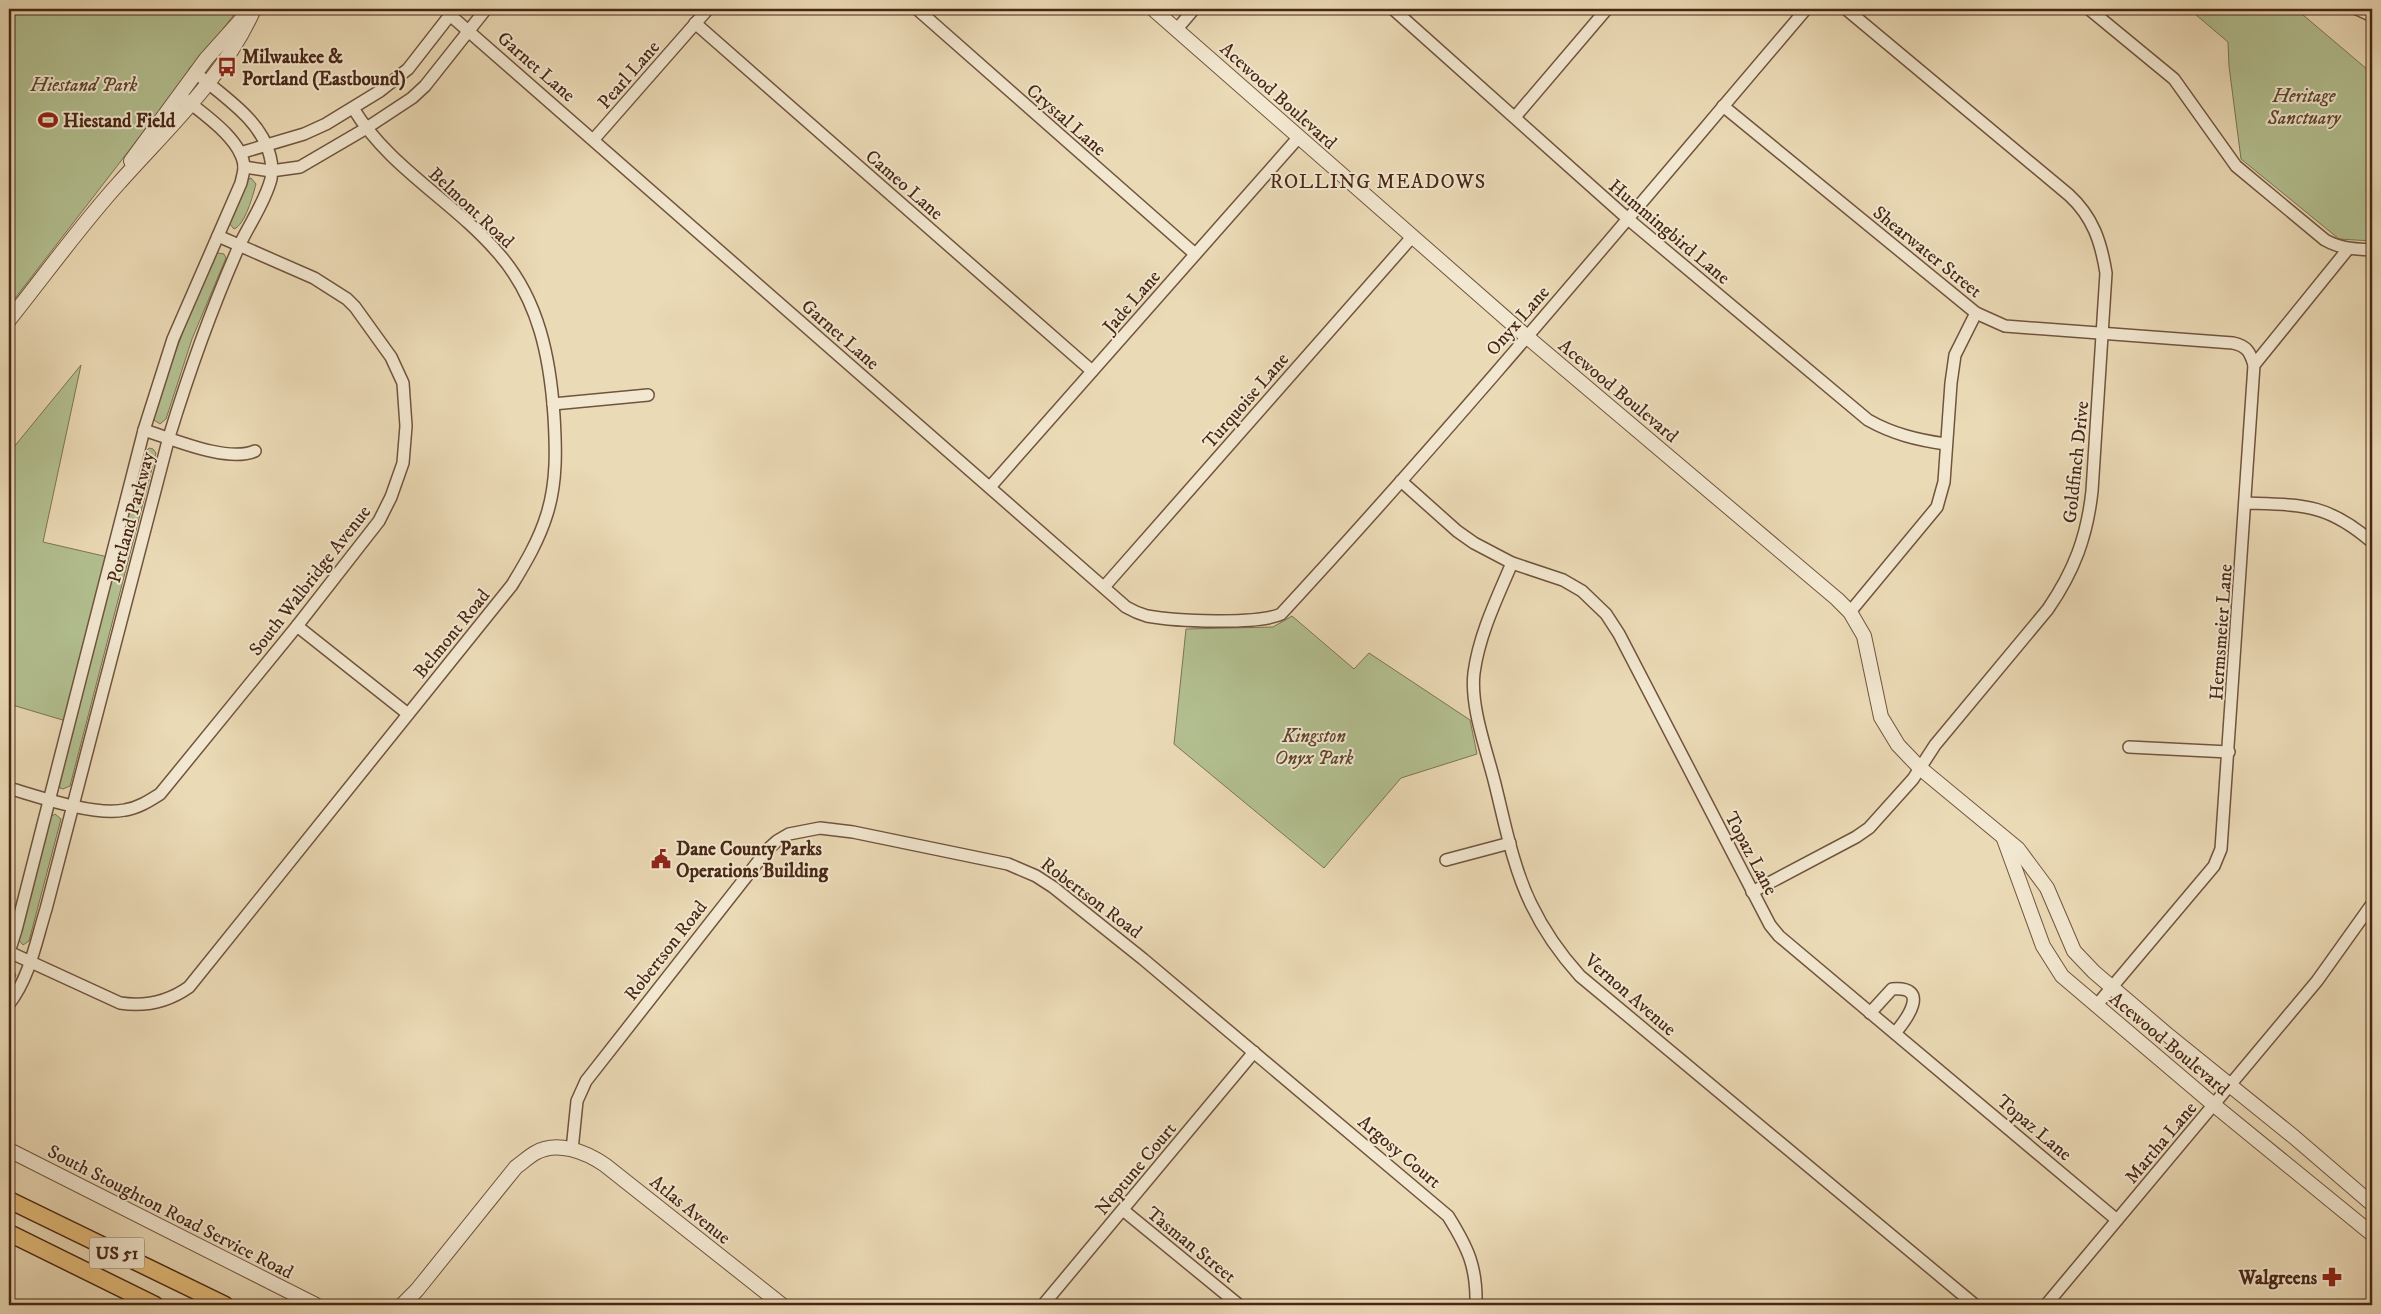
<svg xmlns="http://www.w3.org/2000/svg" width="2381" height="1314" font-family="'IM FELL DW Pica',serif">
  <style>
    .green { fill: #b3c091; stroke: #7e7453 }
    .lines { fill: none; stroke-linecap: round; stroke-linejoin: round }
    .minor-casing { stroke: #71543d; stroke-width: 14 }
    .tertiary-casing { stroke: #71543d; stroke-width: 16 }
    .primary-casing { stroke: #482715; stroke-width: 19 }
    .minor { stroke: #f2e7d0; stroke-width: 11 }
    .tertiary { stroke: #f2e7d0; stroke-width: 14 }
    .primary { stroke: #e6bd7b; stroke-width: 16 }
    .labels { text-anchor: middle; stroke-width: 4; stroke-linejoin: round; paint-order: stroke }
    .shield { fill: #f2e7d0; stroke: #7b614d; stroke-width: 1 }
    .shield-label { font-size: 18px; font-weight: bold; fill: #482715 }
    .poi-label { font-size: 19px; font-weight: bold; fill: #482715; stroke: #f2e7d0; text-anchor: start }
    .street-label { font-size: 19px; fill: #482715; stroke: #f2e7d0 }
    .park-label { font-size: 19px; font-style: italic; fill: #5d462e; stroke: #f2e7d0 }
    .neighbourhood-label { font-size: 20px; letter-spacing: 1px; fill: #482715; stroke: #f2e7d0 }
  </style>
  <rect width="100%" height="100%" fill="#ebdab6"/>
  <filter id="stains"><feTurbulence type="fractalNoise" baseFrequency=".004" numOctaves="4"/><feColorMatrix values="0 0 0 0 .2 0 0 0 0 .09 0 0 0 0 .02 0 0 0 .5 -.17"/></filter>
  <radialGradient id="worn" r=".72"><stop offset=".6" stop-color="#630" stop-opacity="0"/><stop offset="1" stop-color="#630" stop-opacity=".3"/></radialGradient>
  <g class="green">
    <path d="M9 9H233L236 12 9 306Z"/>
    <path d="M2189 9H2296L2368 70 2372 66V241L2339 239 2241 159 2229 66 2228 42Z"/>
    <path d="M251 178 256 184C253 195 245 225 234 229L229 223 245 181Z"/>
    <path d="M218 253 224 254 226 258 192 339 166 419 160 424 154 420V416C170 361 192 309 214 256Z"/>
    <path d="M81 365 43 542 108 557 66 721 9 704V453Z"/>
    <path d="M149 448 153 449 156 453 70 786 63 789 60 788 59 783 145 452Z"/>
    <path d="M1292 616 1354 669 1369 653 1470 720 1477 754 1401 778 1324 868 1174 744 1186 629 1273 627Z"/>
    <path d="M55 814 61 819 29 941 23 945 18 939 49 818Z"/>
    <path d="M10 969 14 971 16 975 9 990Z"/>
  </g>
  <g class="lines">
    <defs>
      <g id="minor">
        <path d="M917 9 1195 254"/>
        <path d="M1393 9 1628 219 1868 420C1893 434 1917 440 1946 444"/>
        <path d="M2089 9 2174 79 2236 166 2325 240C2341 249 2355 249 2372 250"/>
        <path d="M2357 9 2372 16"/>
        <path d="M450 15 1126 607C1133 611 1140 614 1147 616 1174 621 1258 625 1281 614 1462 418 1633 212 1806 9"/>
        <path d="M695 23 1092 371"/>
        <path d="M1177 29 1194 9"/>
        <path d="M1723 106 1976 313 2005 326 2233 343C2247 346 2250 352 2254 365"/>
        <path d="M1515 117 1607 9"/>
        <path d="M594 139 708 9"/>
        <path d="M240 153 304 134 326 124 380 91 408 69 454 10"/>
        <path d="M244 167 271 171 300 167 365 129 412 98 425 86 486 9"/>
        <path d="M553 404 648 395"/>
        <path d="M144 430C173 439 227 463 255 451"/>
        <path d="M1401 481 1457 531 1474 543 1512 563 1563 580 1582 591 1606 614 1619 634 1770 925 1779 936 2117 1220"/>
        <path d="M990 487 1298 138"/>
        <path d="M2246 503C2302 505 2327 503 2372 542"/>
        <path d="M1512 563C1497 598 1479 635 1474 673 1470 707 1487 751 1495 784 1505 824 1513 867 1531 904 1543 929 1561 955 1580 976L1975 1305"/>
        <path d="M1104 587 1412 237"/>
        <path d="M1850 612 1937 507 1944 482 1951 383 1955 355 1976 313"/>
        <path d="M297 626 408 714"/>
        <path d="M2129 747 2229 752"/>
        <path d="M9 788C39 797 94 816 125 810 138 808 149 801 160 794L297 626 379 521 391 497 403 463 406 426 403 383 391 357 355 307 347 299 314 278 218 236"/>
        <path d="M1446 860 1510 843"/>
        <path d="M1752 892 1856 837 1869 828 1913 779 1935 745 2048 609C2074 571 2087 537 2092 491L2106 273C2101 242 2093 217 2069 195L1846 9"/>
        <path d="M9 952 120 1003C146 1007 168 1002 189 987L512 585C526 562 539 540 547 514 557 482 556 449 554 416 550 358 539 300 499 254 454 201 389 168 353 108"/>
        <path d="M9 952 16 930 144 430 173 339 241 183C242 178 244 172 244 167 243 141 205 115 186 100"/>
        <path d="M9 1004C30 977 36 941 46 909L169 437C189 372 212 307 240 244 250 223 265 202 271 179 272 172 272 163 270 156 261 119 222 96 195 72"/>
        <path d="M2096 1006 2214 866 2221 849 2254 365 2348 249"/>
        <path d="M1870 1013 1892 989C1931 986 1907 1019 1895 1033"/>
        <path d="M572 1150 577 1101 586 1081 768 849 777 841 789 834 820 828 853 832 1008 864 1036 876 1053 887 1143 959 1448 1216C1468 1248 1477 1267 1476 1305"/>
        <path d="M1123 1210 1239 1305"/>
        <path d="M1043 1305 1254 1052"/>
        <path d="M2046 1305 2317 981 2372 904"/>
      </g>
      <g id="tertiary">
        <path d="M1153 9 1526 336 1837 599 1850 612 1864 636 1881 717 1898 745 1920 768 2018 849 2047 888 2074 951 2094 972 2169 1036 2294 1137 2372 1204"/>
        <path d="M131 161 206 59 249 11"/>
        <path d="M9 320C45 275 80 226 119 183 167 129 224 77 254 9"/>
        <path d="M2004 839 2043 946 2062 976 2214 1105 2372 1234"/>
        <path d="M9 1150 316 1305"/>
        <path d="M402 1305 417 1290 516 1167C522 1163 528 1157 535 1153 557 1140 586 1152 605 1165L782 1305"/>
      </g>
      <g id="primary">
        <path d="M9 1200 225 1305"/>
        <path d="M9 1233 155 1305"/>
      </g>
    </defs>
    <use href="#minor" class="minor-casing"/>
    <use href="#tertiary" class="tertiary-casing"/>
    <use href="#primary" class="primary-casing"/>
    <use href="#minor" class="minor"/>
    <use href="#tertiary" class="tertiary"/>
    <use href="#primary" class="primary"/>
  </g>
  <defs>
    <symbol id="bus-bare" viewBox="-9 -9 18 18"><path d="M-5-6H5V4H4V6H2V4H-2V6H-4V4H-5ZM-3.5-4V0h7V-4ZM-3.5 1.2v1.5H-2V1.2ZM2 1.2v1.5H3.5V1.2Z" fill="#8f2418" stroke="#f2e7d0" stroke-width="2.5" paint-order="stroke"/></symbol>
    <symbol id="stadium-bare" viewBox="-9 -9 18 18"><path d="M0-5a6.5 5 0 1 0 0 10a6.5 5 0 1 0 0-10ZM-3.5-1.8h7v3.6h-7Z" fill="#8f2418" stroke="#f2e7d0" stroke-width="2.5" paint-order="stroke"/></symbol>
    <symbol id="civic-bare" viewBox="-9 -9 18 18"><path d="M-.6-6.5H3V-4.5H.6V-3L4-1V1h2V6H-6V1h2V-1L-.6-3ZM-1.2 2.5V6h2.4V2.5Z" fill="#8f2418" stroke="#f2e7d0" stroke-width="2.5" paint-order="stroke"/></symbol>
    <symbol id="pharmacy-bare" viewBox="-9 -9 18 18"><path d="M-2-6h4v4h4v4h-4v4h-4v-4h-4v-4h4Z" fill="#8f2418" stroke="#f2e7d0" stroke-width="2.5" paint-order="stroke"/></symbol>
  </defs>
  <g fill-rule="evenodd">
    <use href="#bus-bare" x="213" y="53" width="28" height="28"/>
    <use href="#stadium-bare" x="34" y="106" width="28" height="28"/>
    <use href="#civic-bare" x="647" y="845" width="28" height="28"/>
    <use href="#pharmacy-bare" x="2318" y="1263" width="28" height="28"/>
  </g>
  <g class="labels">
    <rect class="shield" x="89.5" y="1237.5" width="55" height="31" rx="4"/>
    <g class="shield-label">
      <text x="117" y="1259">US 51</text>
    </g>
    <g class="poi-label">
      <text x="242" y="63">Milwaukee &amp;<tspan x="242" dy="22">Portland (Eastbound)</tspan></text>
      <text x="63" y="127">Hiestand Field</text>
      <text x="676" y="855">Dane County Parks<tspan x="676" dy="22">Operations Building</tspan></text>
      <text x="2317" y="1284" text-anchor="end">Walgreens</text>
    </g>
    <g class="street-label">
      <text transform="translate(537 66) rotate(41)" y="7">Garnet Lane</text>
      <text transform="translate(628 74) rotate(-49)" y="7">Pearl Lane</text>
      <text transform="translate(1279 95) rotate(42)" y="7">Acewood Boulevard</text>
      <text transform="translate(1067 119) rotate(41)" y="7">Crystal Lane</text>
      <text transform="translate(905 184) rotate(41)" y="7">Cameo Lane</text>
      <text transform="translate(472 207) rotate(43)" y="7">Belmont Road</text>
      <text transform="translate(1670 231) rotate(40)" y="7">Hummingbird Lane</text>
      <text transform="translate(1928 251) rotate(39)" y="7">Shearwater Street</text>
      <text transform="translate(1131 301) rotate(-49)" y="7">Jade Lane</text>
      <text transform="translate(1517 320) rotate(-49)" y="7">Onyx Lane</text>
      <text transform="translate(841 334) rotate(41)" y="7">Garnet Lane</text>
      <text transform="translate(1619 390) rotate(40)" y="7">Acewood Boulevard</text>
      <text transform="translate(1245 400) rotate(-49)" y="7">Turquoise Lane</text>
      <text transform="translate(2075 462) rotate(-84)" y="7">Goldfinch Drive</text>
      <text transform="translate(130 517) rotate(-75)" y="7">Portland Parkway</text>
      <text transform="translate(309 580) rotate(-52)" y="7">South Walbridge Avenue</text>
      <text transform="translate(2220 632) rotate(-86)" y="7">Hermsmeier Lane</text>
      <text transform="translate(451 633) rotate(-51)" y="7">Belmont Road</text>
      <text transform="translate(1752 853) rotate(62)" y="7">Topaz Lane</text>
      <text transform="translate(1092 897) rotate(37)" y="7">Robertson Road</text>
      <text transform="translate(665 950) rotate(-52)" y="7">Robertson Road</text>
      <text transform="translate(1631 994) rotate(41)" y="7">Vernon Avenue</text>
      <text transform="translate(2170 1043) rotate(40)" y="7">Acewood Boulevard</text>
      <text transform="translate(2035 1127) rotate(40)" y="7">Topaz Lane</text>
      <text transform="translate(2160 1142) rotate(-50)" y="7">Martha Lane</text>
      <text transform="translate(1400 1151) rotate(40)" y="7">Argosy Court</text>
      <text transform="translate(1135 1168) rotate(-50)" y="7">Neptune Court</text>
      <text transform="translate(691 1209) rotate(39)" y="7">Atlas Avenue</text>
      <text transform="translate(171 1211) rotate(27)" y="7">South Stoughton Road Service Road</text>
      <text transform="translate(1192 1244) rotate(39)" y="7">Tasman Street</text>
    </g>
    <g class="park-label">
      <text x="84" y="91">Hiestand Park</text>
      <text x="2304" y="102">Heritage<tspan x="2304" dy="22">Sanctuary</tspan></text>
      <text x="1314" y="742">Kingston<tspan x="1314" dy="22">Onyx Park</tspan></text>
    </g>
    <g class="neighbourhood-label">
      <text x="1378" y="188">ROLLING MEADOWS</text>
    </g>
  </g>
  <rect width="2381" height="1314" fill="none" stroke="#ebdab6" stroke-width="30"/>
  <rect x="10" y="10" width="2361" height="1294" fill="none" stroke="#482715" stroke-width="2.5"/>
  <rect x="15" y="15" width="2351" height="1284" fill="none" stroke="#482715"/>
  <rect width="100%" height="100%" filter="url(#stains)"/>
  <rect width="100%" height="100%" fill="url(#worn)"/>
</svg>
